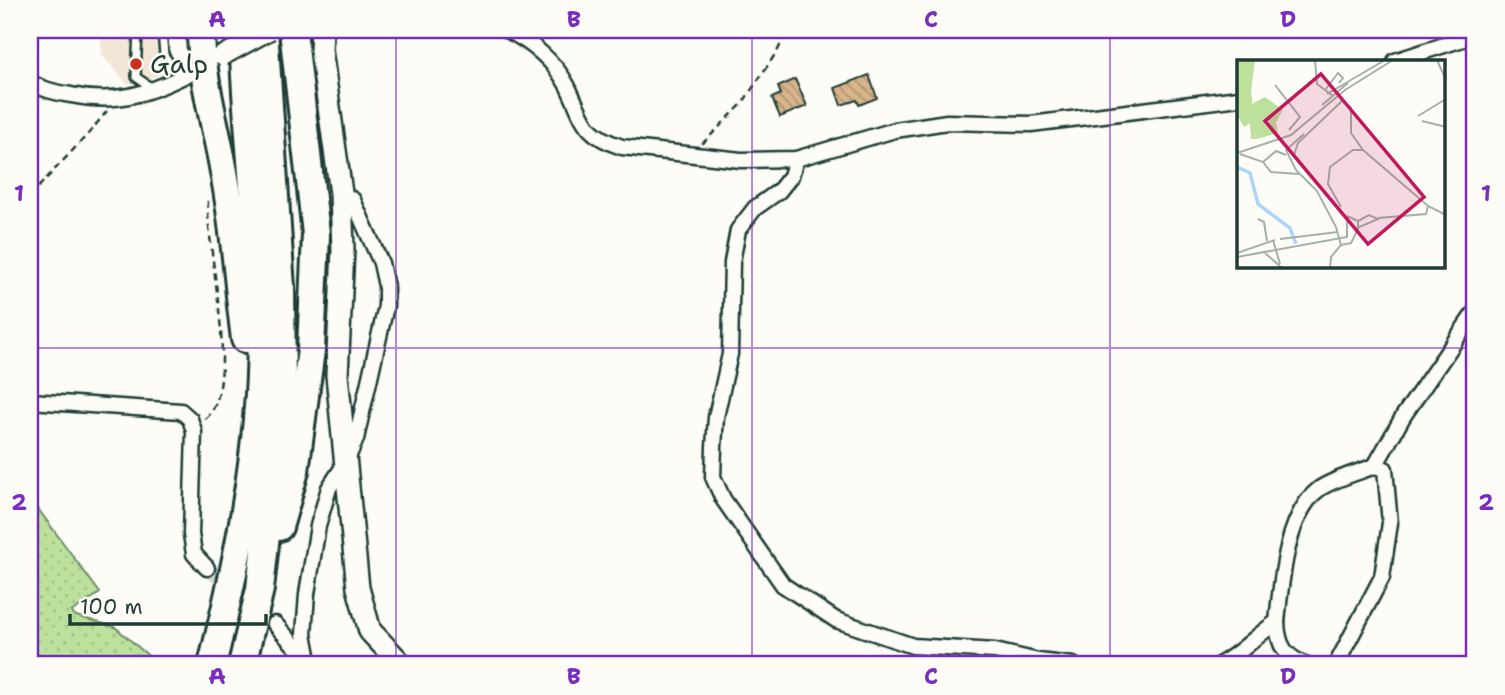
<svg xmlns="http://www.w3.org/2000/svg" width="1505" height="695" font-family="'Shantell Sans',sans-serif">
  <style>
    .built { fill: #f2e7d7 }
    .grass { fill: url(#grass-dots); stroke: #6e8f68; stroke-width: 2 }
    .building { fill: url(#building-back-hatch); stroke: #1f3d34; stroke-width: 2 }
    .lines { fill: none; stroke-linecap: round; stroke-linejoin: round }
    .minor-tunnel { stroke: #d1d6d0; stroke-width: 14; stroke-dasharray: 14 7; stroke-linecap: butt }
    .service-casing { stroke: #1f3d34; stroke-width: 12 }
    .minor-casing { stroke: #1f3d34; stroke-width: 19 }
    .secondary-casing { stroke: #1f3d34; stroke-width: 26 }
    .motorway-casing { stroke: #1f3d34; stroke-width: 32 }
    .path { stroke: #1f3d34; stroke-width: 2.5; stroke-dasharray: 7 5; stroke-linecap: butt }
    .service { stroke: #fdfcf7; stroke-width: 7 }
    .minor { stroke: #fdfcf7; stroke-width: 14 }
    .secondary { stroke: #fdfcf7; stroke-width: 21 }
    .motorway { stroke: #fdfcf7; stroke-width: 26 }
    .tertiary-bridge-casing { stroke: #1f3d34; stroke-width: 23; stroke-linecap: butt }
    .tertiary-bridge { stroke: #fdfcf7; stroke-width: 18 }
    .grid { fill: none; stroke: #7b2cbf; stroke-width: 2; stroke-opacity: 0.55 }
    .poi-dot { fill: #c8321e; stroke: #fdfcf7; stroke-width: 2.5 }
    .labels { text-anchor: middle; stroke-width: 5; stroke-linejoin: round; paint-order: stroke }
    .poi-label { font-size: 26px; fill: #1f3d34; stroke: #fdfcf7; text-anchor: start }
    .inset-river { fill: none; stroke: #acd5f7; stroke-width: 3.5 }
    .inset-road { fill: none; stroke: #a4b0a9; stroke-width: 2 }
    .view { fill: #c2185b; fill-opacity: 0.15; stroke: #c2185b; stroke-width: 3.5 }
    .inset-edge { fill: none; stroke: #1f3d34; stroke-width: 3.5 }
    .neatline { fill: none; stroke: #7b2cbf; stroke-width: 2.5 }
    .grid-label { font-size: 23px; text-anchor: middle; font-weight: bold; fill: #7b2cbf }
  </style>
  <defs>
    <pattern id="grass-dots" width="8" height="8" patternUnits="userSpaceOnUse" patternTransform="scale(1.75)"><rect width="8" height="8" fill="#bce19c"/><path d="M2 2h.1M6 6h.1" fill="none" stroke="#a1c287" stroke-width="1.8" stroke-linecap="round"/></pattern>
    <pattern id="building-back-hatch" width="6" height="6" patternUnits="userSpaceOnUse" patternTransform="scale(1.75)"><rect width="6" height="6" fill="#d9b58b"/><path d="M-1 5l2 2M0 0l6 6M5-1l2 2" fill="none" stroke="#af9472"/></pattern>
  </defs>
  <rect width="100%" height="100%" fill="#fdfcf7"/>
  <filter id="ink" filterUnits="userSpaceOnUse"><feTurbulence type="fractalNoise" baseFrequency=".0143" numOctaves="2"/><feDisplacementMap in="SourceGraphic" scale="14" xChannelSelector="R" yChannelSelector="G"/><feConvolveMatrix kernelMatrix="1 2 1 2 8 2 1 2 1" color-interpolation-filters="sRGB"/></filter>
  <g filter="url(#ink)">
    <path class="built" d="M100 30H156L163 74 127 84 102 55Z"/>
    <path class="grass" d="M30 498 100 593 71 612 76 616 115 627 159 665H30Z"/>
    <g class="building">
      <path d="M869 75 877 98 859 105 857 100 841 105 835 88Z"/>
      <path d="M795 79 807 106 780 117 772 98 781 94 778 87Z"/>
    </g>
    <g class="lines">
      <path class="minor-tunnel" d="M207 568 275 624"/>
      <defs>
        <g id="service">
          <path d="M138 30 136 77 152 88"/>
          <path d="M162 30 164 55 180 77"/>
        </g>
        <g id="minor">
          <path d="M507 30C531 42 554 61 567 85 584 118 581 134 622 147L741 160 796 159 895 130 947 122 1031 124 1239 98"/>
          <path d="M1395 61 1475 35"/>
          <path d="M30 82C43 90 56 93 71 95 123 106 156 90 202 67"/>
          <path d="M796 159 791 176 779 191 755 208 738 230 732 262 730 354 716 417 714 447 713 477 723 499 783 585 836 620 913 646 995 651 1038 661 1073 665"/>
          <path d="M30 401 181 411 190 419 194 431 191 534 194 554 207 568"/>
          <path d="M1375 466 1404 415 1475 312"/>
          <path d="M1277 622C1281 584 1286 514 1319 489 1333 479 1359 472 1375 466L1385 469 1390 523 1382 577 1336 665"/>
          <path d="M275 624 307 659"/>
          <path d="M310 665 304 634 307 594 318 526 329 488 346 462 356 439 386 306V286L381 263 353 200 341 193"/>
          <path d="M1219 665C1241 654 1256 635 1277 622 1278 646 1285 657 1307 665"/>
        </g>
        <path id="secondary" d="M322 30 321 50 341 193 343 250 337 375 358 588 370 631 402 665"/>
        <g id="motorway">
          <path d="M201 30C201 79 217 129 225 178 235 231 238 286 245 339"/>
          <path d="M279 527 295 471 311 350 316 234 293 30"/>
          <path d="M212 665C234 576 253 486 259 394 267 273 246 151 243 30"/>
          <path d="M242 665 260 589 282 388 281 288 264 30"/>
        </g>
      </defs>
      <use href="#service" class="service-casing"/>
      <use href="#minor" class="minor-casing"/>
      <use href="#secondary" class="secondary-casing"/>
      <use href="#motorway" class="motorway-casing"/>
      <g class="path">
        <path d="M702 144 742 104 778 50 787 30"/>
        <path d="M30 196 89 133 107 111"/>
        <path d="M205 419C243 388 205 248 208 200"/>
      </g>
      <use href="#service" class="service"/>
      <use href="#minor" class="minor"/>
      <use href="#secondary" class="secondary"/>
      <use href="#motorway" class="motorway"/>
      <defs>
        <path id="tertiary-bridge" d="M222 56 270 30"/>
      </defs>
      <use href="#tertiary-bridge" class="tertiary-bridge-casing"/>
      <use href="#tertiary-bridge" class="tertiary-bridge"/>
    </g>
  </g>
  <path class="grid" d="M396 30V665M752 30V665M1110 30V665M30 348H1475"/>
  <circle class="poi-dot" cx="136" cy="64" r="7"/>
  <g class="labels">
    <g class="poi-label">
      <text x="150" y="73">Galp</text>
    </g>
  </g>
  <g transform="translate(1237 60)">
    <rect width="208" height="208" fill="#fdfcf7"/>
    <path d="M28 37 46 50 39 62 41 73 19 79 15 44Z" fill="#bce19c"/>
    <path d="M18 0 14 31 19 79H14L13 63 7 67 0 55V0Z" fill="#bce19c"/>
    <path class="inset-river" d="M0 107 13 113 21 144 53 168 59 184"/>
    <path class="inset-road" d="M78 0 80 24 96 36M200 0 209 20M38 25 63 57 52 70M89 29 101 13 106 18 102 23M90 34 148 0M104 39 114 48V73L126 90 191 146 209 155M85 45 111 23M181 56 209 39M185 61 209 67M67 74 49 90 59 110 80 131 99 167 104 185 94 197 93 208M0 93 54 75 108 30 156 0M3 94 26 102 34 112 62 114M26 102 39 91 49 95M104 147 91 124 93 107 116 90H125M141 158 189 154 191 146M21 159 27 162 30 181M120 168 141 159 132 155 121 161M43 179 101 172M36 180 43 204M104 185 114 183 121 169V161L110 156M0 193 38 180M28 193 45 208M0 197 110 177V160L57 95 61 83 106 40"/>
    <path class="view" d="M84 14 187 137 131 184 28 61Z"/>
    <rect width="208" height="208" class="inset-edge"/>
  </g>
  <rect width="1505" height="695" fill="none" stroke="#fdfcf7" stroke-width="77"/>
  <path d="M70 614v10h196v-10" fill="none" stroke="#1f3d34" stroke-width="3.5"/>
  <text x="80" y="614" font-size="21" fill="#1f3d34" stroke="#fdfcf7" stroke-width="5" paint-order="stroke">100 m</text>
  <rect x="38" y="38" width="1428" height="618" class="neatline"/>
  <g class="grid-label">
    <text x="217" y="27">A</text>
    <text x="574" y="27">B</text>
    <text x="931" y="27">C</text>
    <text x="1288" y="27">D</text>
    <text x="19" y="201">1</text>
    <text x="1486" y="201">1</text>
    <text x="19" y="510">2</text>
    <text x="1486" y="510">2</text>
    <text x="217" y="684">A</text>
    <text x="574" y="684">B</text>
    <text x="931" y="684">C</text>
    <text x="1288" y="684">D</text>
  </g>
</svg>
